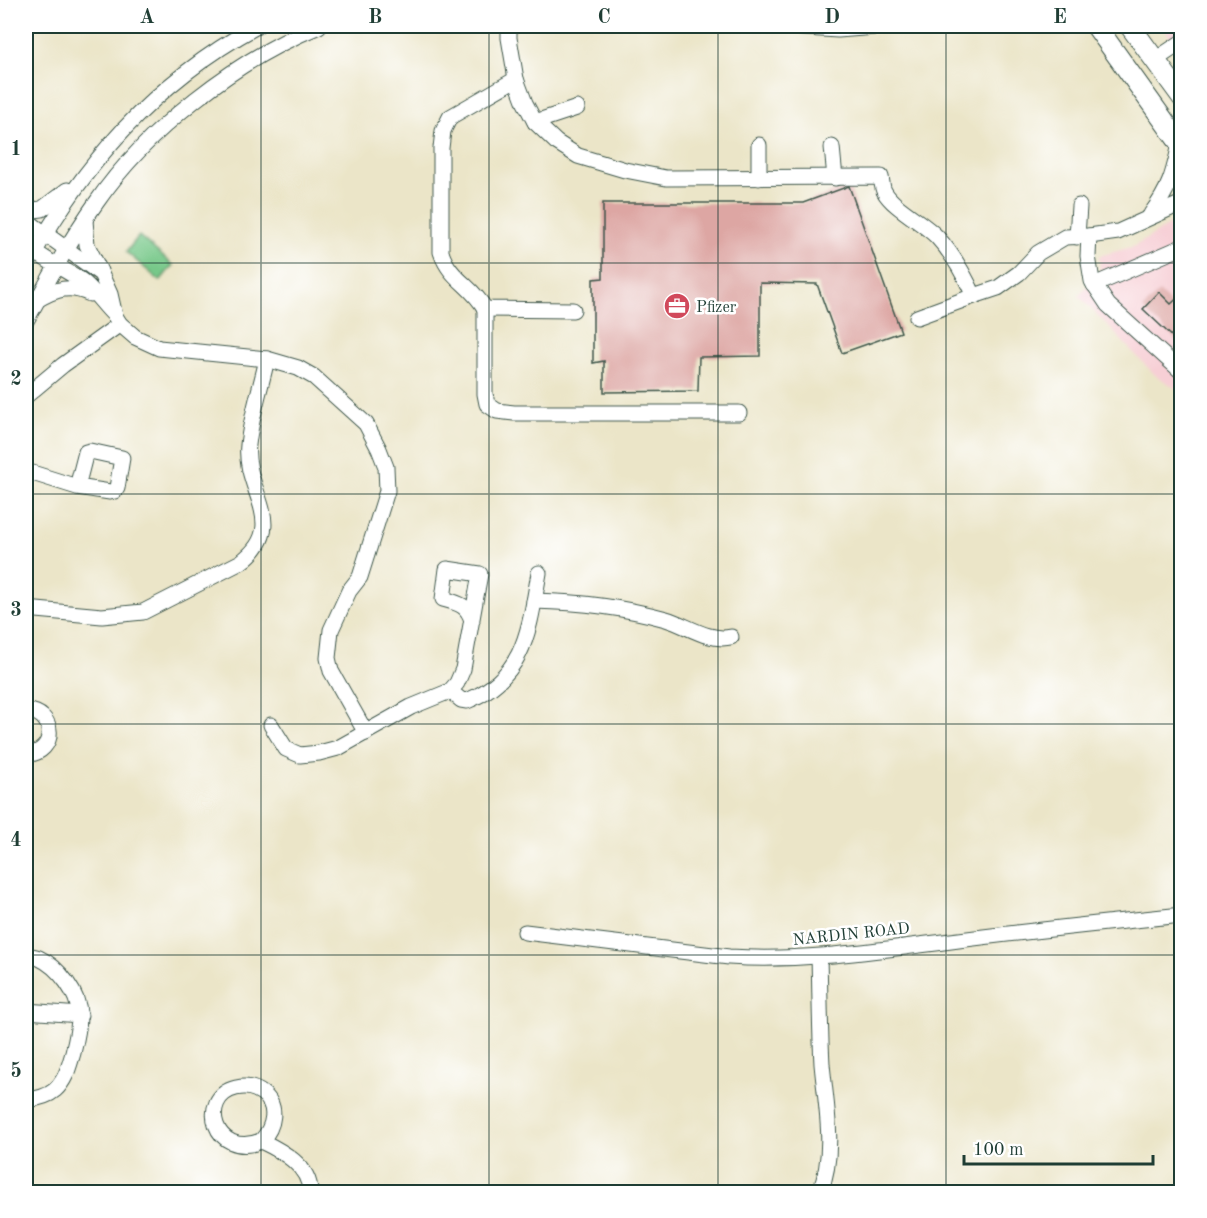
<svg xmlns="http://www.w3.org/2000/svg" width="1207" height="1218" font-family="'Old Standard TT',serif">
  <style>
    .built { fill: #f7cfd5 }
    .green { fill: #77c889; stroke: #4b825e; stroke-width: 1.5 }
    .building { fill: #dda6a3 }
    .lines { fill: none; stroke-linecap: round; stroke-linejoin: round }
    .minor-casing { stroke: #3e564a; stroke-width: 17 }
    .major-casing { stroke: #3e564a; stroke-width: 22 }
    .minor { stroke: #fff; stroke-width: 15 }
    .major { stroke: #fff; stroke-width: 20 }
    .grid { fill: none; stroke: #1f3d34; stroke-width: 1.5; stroke-opacity: 0.55 }
    .labels { text-anchor: middle; stroke-width: 5; stroke-linejoin: round; paint-order: stroke }
    .poi-label { font-size: 16px; fill: #1f3d34; stroke: #fff; text-anchor: start }
    .street-label { font-size: 16px; fill: #1f3d34; stroke: #fff }
    .neatline { fill: none; stroke: #1f3d34; stroke-width: 2 }
    .grid-label { font-size: 20px; text-anchor: middle; font-weight: bold; fill: #1f3d34 }
  </style>
  <rect width="100%" height="100%" fill="#fff"/>
  <filter id="ink" filterUnits="userSpaceOnUse"><feTurbulence type="fractalNoise" baseFrequency=".0167" numOctaves="2"/><feDisplacementMap in="SourceGraphic" scale="12" xChannelSelector="R" yChannelSelector="G"/><feConvolveMatrix kernelMatrix="1 2 1 2 8 2 1 2 1" color-interpolation-filters="sRGB"/></filter>
  <filter id="wash" filterUnits="userSpaceOnUse"><feTurbulence type="fractalNoise" baseFrequency=".008" numOctaves="4" result="noise"/><feDisplacementMap in="SourceGraphic" scale="24" xChannelSelector="R" yChannelSelector="G"/><feGaussianBlur stdDeviation="1.35" result="paint"/><feColorMatrix in="noise" values="0 0 0 0 0 0 0 0 0 0 0 0 0 0 0 0 0 1.4 0 .05"/><feComposite in="paint" operator="in"/></filter>
  <g filter="url(#wash)">
    <rect width="100%" height="100%" fill="#ebe5c8"/>
    <g class="built">
      <path d="M1163 26H1181V56Z"/>
      <path d="M1181 217V392L1155 375 1079 296 1100 270 1099 256 1135 246Z"/>
    </g>
    <path class="green" d="M139 236 173 265 160 281 126 252Z"/>
    <g id="blocks">
      <g class="building">
        <path d="M849 186 901 332 842 353 817 284 760 283V356L699 357 698 391 604 392V361L593 363V279L603 278V203H803Z"/>
        <path d="M1159 292 1171 304 1182 294V339L1178 342 1143 309Z"/>
      </g>
    </g>
  </g>
  <g filter="url(#ink)">
    <use href="#blocks" fill-opacity="0" stroke="#3e564a" stroke-width="1.5"/>
    <g class="lines">
      <defs>
        <g id="minor">
          <path d="M509 26V38L516 79 525 103 535 122 556 142 578 156 625 170 666 178 881 177C882 181 882 187 884 191 893 208 923 222 937 237 952 253 965 276 974 296L998 288 1019 273 1038 253 1065 237 1089 236"/>
          <path d="M773 26 838 30 888 26"/>
          <path d="M1155 60 1182 42"/>
          <path d="M516 79 450 117 443 131 441 148V252C450 280 472 285 485 309L573 310"/>
          <path d="M535 122 577 108"/>
          <path d="M759 145V178"/>
          <path d="M832 147 835 178"/>
          <path d="M1182 203 1118 232 1089 236 1088 256 1092 281 1108 305 1182 372"/>
          <path d="M26 211 42 209 67 190"/>
          <path d="M1151 214C1170 188 1173 175 1180 144"/>
          <path d="M26 220 101 274 110 294 115 316C104 306 94 290 82 281 64 268 42 260 26 244"/>
          <path d="M85 220 87 245 100 271"/>
          <path d="M1077 237 1079 206"/>
          <path d="M26 267C84 163 152 84 257 26"/>
          <path d="M1094 285 1182 247"/>
          <path d="M37 300C56 289 70 284 90 294"/>
          <path d="M485 309V394L487 404 497 411 514 413H739"/>
          <path d="M115 316 120 324 135 337 159 348 267 359 298 368 314 377 366 424 379 449 386 467 387 491 360 577 349 591 331 630 328 658 331 671 366 733"/>
          <path d="M917 317 974 296"/>
          <path d="M26 321C48 281 69 241 96 203 146 130 237 59 319 26"/>
          <path d="M26 396 63 365 120 324"/>
          <path d="M26 471 77 487 110 492 115 491 117 488 122 458 90 451 86 452 77 487"/>
          <path d="M534 601C578 602 623 607 666 619 687 625 708 642 731 637"/>
          <path d="M26 609 102 616 143 612 241 562C291 525 243 491 248 445 251 416 261 387 267 359"/>
          <path d="M450 691 461 700 467 701C526 676 529 629 539 573"/>
          <path d="M26 711C56 711 58 753 26 755"/>
          <path d="M271 725 286 749 300 755 319 753 338 748 411 707 450 691 457 683 463 669 480 574 447 569 443 599C458 603 468 605 472 621"/>
          <path d="M525 932 729 957C804 962 878 950 951 941 1028 931 1105 923 1182 915"/>
          <path d="M26 955C30 956 35 956 39 958 59 967 80 995 79 1016 79 1028 76 1041 73 1053 69 1066 66 1080 55 1090 47 1097 36 1099 26 1100"/>
          <path d="M819 957C820 992 820 1028 822 1064 826 1107 836 1151 820 1192"/>
          <path d="M26 1011 80 1015"/>
          <path d="M261 1141C274 1127 279 1106 262 1093 253 1087 246 1086 236 1088 197 1097 214 1160 261 1141 282 1151 310 1166 310 1192"/>
        </g>
        <g id="major">
          <path d="M1096 26 1182 146"/>
          <path d="M1130 26 1182 97"/>
        </g>
      </defs>
      <use href="#minor" class="minor-casing"/>
      <use href="#major" class="major-casing"/>
      <use href="#minor" class="minor"/>
      <use href="#major" class="major"/>
    </g>
  </g>
  <path class="grid" d="M261 26V1192M489 26V1192M718 26V1192M946 26V1192M26 263H1182M26 494H1182M26 724H1182M26 955H1182"/>
  <defs>
    <symbol id="office-disc" viewBox="-11 -11 22 22"><circle r="9.5" fill="#d1495b" stroke="#fff"/><path d="M-6-3h4V-5.5h4V-3h4V5H-6ZM-1-4.5V-3h2v-1.5ZM-6 0V1H6V0Z" fill="#fff"/></symbol>
  </defs>
  <g fill-rule="evenodd">
    <use href="#office-disc" x="662" y="291" width="30" height="30"/>
  </g>
  <g class="labels">
    <g class="poi-label">
      <text x="696" y="312">Pfizer</text>
    </g>
    <g class="street-label">
      <text transform="translate(851 933) rotate(-6)" y="6">NARDIN ROAD</text>
    </g>
  </g>
  <rect width="1207" height="1218" fill="none" stroke="#fff" stroke-width="66"/>
  <path d="M964 1155v9h189v-9" fill="none" stroke="#1f3d34" stroke-width="3"/>
  <text x="973" y="1155" font-size="18" fill="#1f3d34" stroke="#ffffff" stroke-width="4.5" paint-order="stroke">100 m</text>
  <rect x="33" y="33" width="1141" height="1152" class="neatline"/>
  <g class="grid-label">
    <text x="147" y="23">A</text>
    <text x="375" y="23">B</text>
    <text x="604" y="23">C</text>
    <text x="832" y="23">D</text>
    <text x="1060" y="23">E</text>
    <text x="16" y="155">1</text>
    <text x="16" y="385">2</text>
    <text x="16" y="616">3</text>
    <text x="16" y="846">4</text>
    <text x="16" y="1077">5</text>
  </g>
</svg>
